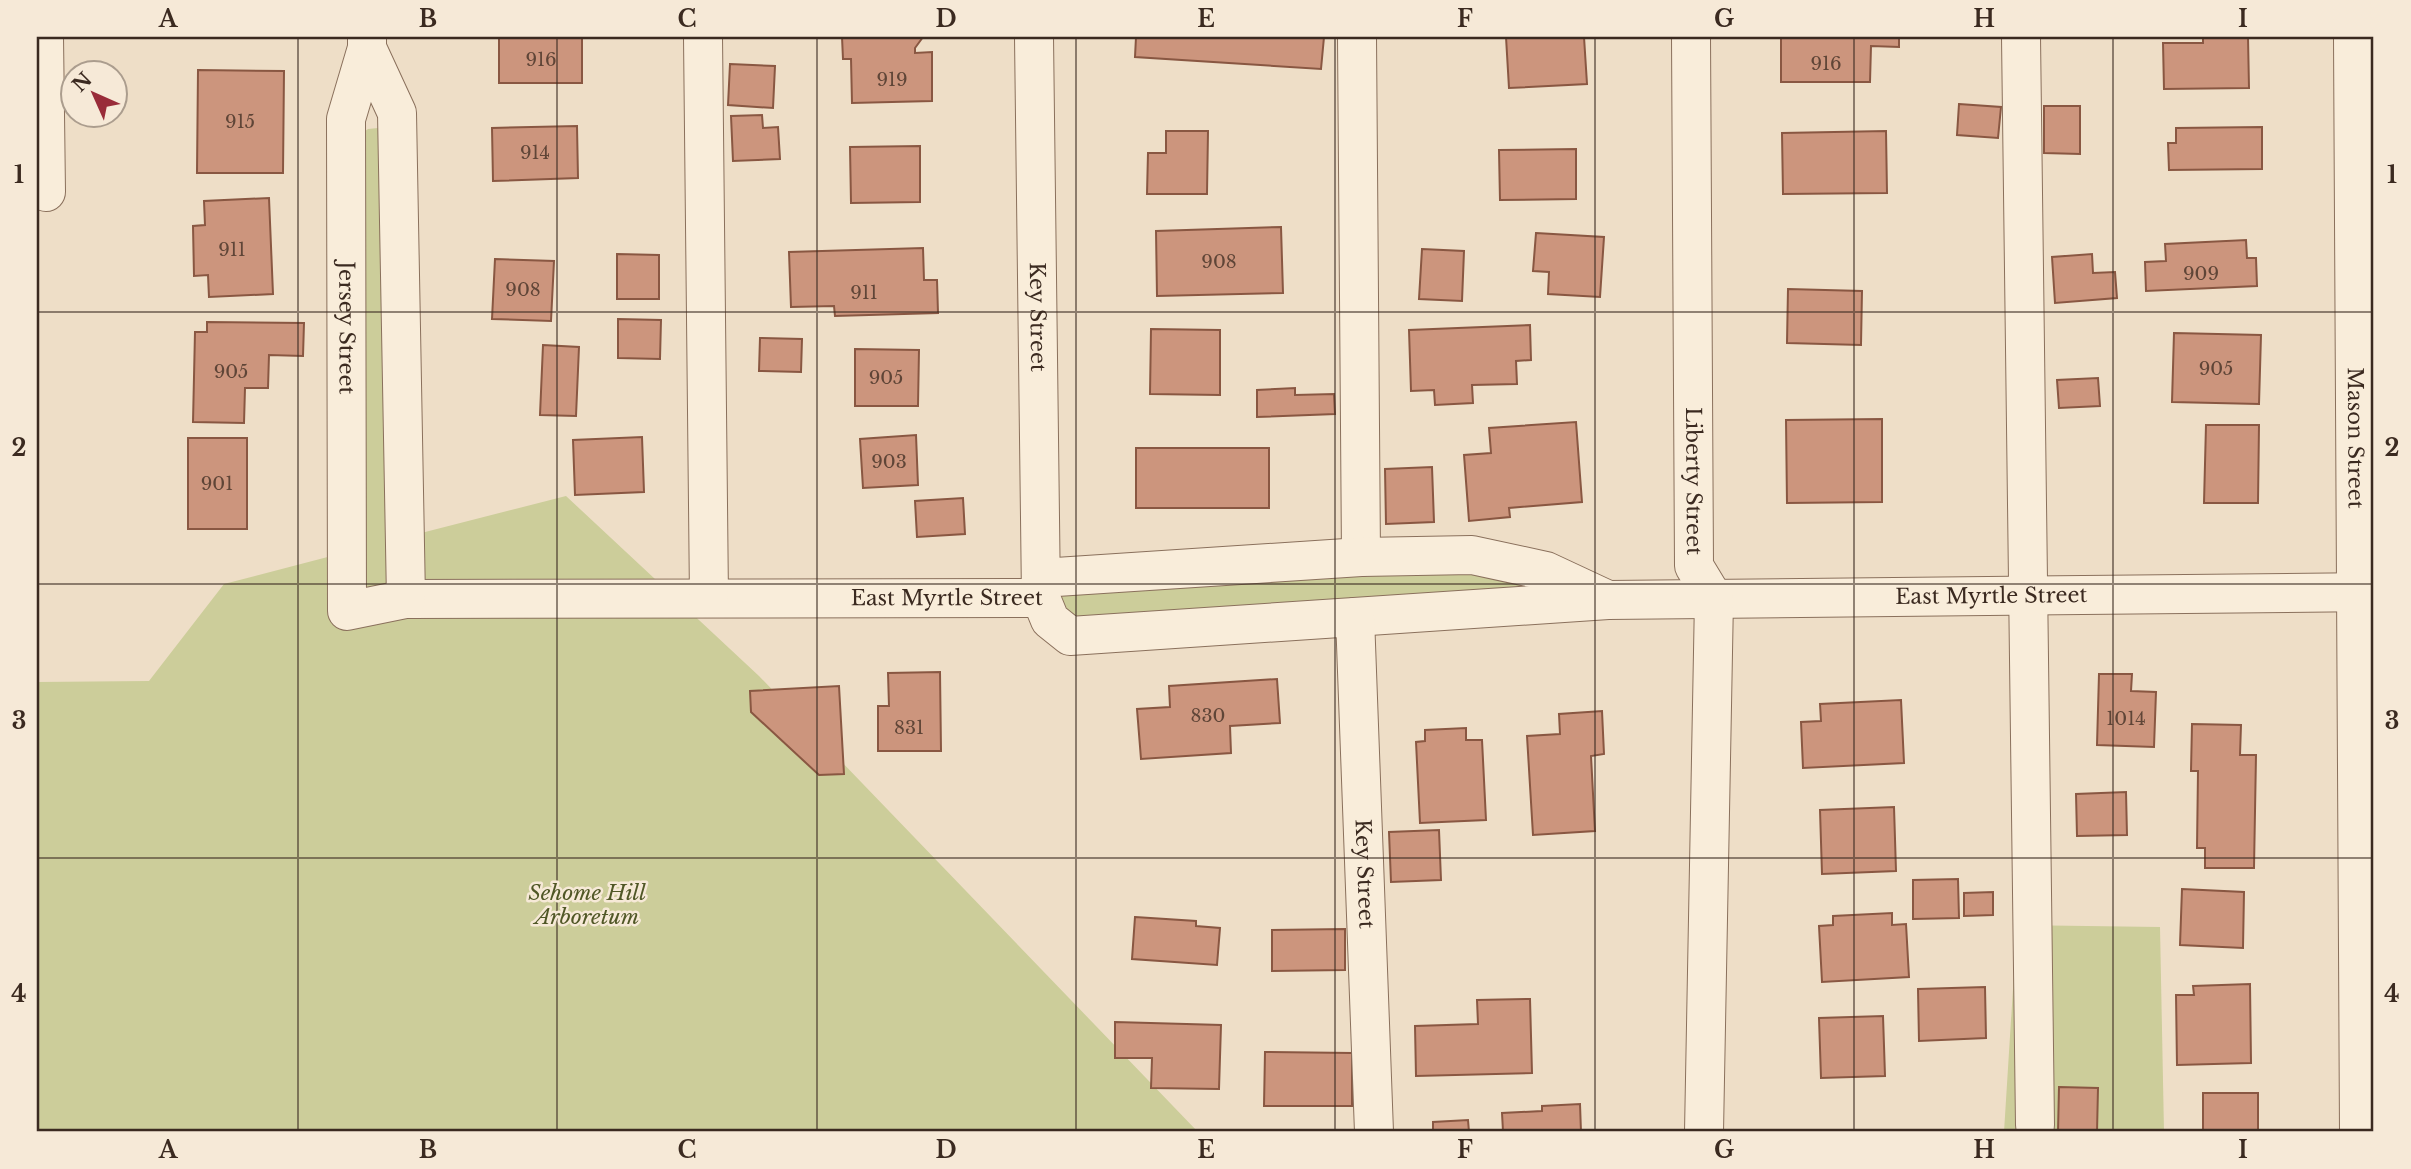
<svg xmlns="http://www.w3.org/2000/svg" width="2411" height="1169" font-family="'Libre Baskerville',serif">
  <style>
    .green { fill: #cccd9a }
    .building { fill: #cc957d; stroke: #895742; stroke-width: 2 }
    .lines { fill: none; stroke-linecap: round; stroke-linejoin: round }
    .minor-casing { stroke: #8a705c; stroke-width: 40 }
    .minor { stroke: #f9edda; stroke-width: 38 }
    .grid { fill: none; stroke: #3b2a20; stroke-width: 2; stroke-opacity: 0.55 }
    .labels { text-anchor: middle; stroke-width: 5; stroke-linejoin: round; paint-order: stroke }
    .number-label { font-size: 18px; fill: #5f4537 }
    .street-label { font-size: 21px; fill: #3b2a20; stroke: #f6e9d7 }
    .park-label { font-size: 21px; font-style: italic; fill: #505726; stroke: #f6e9d7 }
    .neatline { fill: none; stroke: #3b2a20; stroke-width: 2.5 }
    .grid-label { font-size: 23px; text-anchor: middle; font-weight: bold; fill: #3b2a20 }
  </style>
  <rect width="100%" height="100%" fill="#eedec7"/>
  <g class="green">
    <path d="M378 128 390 541 566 496 759 676 1198 1132H37V682L149 681 224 584 362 548 357 137 368 129Z"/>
    <path d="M1433 564 1498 570 1536 592 1079 623 1054 610 1059 591Z"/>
    <path d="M2017 925 2160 927 2164 1132H2004Z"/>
  </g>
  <g class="building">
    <rect x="499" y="37" width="83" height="46"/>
    <path d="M842 37H923L915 48V53L932 52V101L852 103 851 59H843Z"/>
    <path d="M1136 37H1324L1321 69 1135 57Z"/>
    <path d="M1506 37H1584L1587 84 1509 88Z"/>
    <path d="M1781 37H1899V47L1871 46 1870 82H1781Z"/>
    <path d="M2203 37H2248L2249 88 2164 89 2163 43H2203Z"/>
    <path d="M730 64 775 66 773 108 728 105Z"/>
    <path d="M198 70 284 71 283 173H197Z"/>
    <path d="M1959 104 2001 107 1998 138 1957 135Z"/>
    <path d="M2044 106H2080V154L2044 153Z"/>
    <path d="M762 115 763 128 778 127 780 159 733 161 731 116Z"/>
    <path d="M577 126 578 178 493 181 492 128Z"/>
    <path d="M2262 127V169L2169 170 2168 143H2176V128Z"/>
    <path d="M1166 131H1208L1207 194H1147L1148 153H1166Z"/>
    <path d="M1886 131 1887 193 1783 194 1782 133Z"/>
    <path d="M920 146V202L851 203 850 147Z"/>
    <path d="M1576 149V199L1500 200 1499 150Z"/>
    <path d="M269 198 273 294 209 297 208 275 194 276 193 226 205 225 204 201Z"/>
    <path d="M1281 227 1283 293 1157 296 1156 231Z"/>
    <path d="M1536 233 1604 237 1600 297 1548 294 1549 272 1533 271Z"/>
    <path d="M2246 240 2247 258H2256L2257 286 2146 291 2145 262 2166 261 2165 244Z"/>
    <path d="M923 248 924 280H937L938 313 835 316 834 306 791 307 789 252Z"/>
    <path d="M1422 249 1464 251 1462 301 1419 299Z"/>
    <path d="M617 254 659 255V299H617Z"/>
    <path d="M2092 254 2093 273 2115 272 2117 298 2055 303 2052 257Z"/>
    <path d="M495 259 554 261 551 321 492 319Z"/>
    <path d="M1788 289 1862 291 1861 345 1787 343Z"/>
    <path d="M618 319 661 320 660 359 618 358Z"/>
    <path d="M207 322 304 323 303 356 269 355 268 388H245L244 423 193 422 195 332H207Z"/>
    <path d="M1530 325 1531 360 1516 361 1517 384 1472 385 1473 403 1435 405 1434 390 1411 391 1409 330Z"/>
    <path d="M1151 329 1220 330V395L1150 394Z"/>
    <path d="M2174 333 2261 335 2259 404 2172 402Z"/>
    <path d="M760 338 802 339 801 372 759 371Z"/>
    <path d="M543 345 579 347 576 416 540 415Z"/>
    <path d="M855 349 919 350 918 406H855Z"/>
    <path d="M2098 378 2100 406 2059 408 2057 380Z"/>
    <path d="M1295 388V395L1334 394 1335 414 1257 417V390Z"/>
    <path d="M1882 419V502L1787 503 1786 420Z"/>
    <path d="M1576 422 1582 502 1509 508 1510 517 1469 521 1464 455 1491 453 1489 428Z"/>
    <path d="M2206 425H2259L2258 503H2204Z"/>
    <path d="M916 435 918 485 863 488 860 439Z"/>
    <path d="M642 437 644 492 575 495 573 440Z"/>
    <rect x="188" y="438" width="59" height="91"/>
    <rect x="1136" y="448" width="133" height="60"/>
    <path d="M1432 467 1434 522 1386 524 1385 469Z"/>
    <path d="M963 498 965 534 917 537 915 501Z"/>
    <path d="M940 672 941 751H878V706H889L888 673Z"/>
    <path d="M2099 674H2132L2131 691 2156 692 2154 747 2097 745Z"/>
    <path d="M1277 679 1280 723 1230 726 1231 753 1141 759 1137 709 1170 707 1169 686Z"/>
    <path d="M839 686 844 774 819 775 751 712 750 691Z"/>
    <path d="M1901 700 1904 763 1803 768 1801 722 1821 721 1820 704Z"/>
    <path d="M1602 711 1604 754 1591 756 1595 831 1533 835 1527 736 1560 734 1559 714Z"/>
    <path d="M2192 724 2241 725 2240 755H2256L2254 868H2205V848H2197L2198 771H2191Z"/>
    <path d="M1466 728V740H1482L1486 820 1420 823 1416 742 1425 741V730Z"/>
    <path d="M2126 792 2127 835 2077 836 2076 794Z"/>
    <path d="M1894 807 1896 871 1822 874 1820 810Z"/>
    <path d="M1439 830 1441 880 1391 882 1389 832Z"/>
    <path d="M1958 879 1959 918 1913 919V880Z"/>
    <path d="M2182 889 2244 892 2243 948 2180 945Z"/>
    <path d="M1993 892V915L1964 916V893Z"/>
    <path d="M1892 913V925L1906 924 1909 977 1822 982 1819 926 1833 925V916Z"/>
    <path d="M1135 917 1196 921V926L1220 928 1217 965 1132 959Z"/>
    <path d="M1345 929V970L1272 971V930Z"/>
    <path d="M2250 984 2251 1063 2177 1065 2176 995H2194L2193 986Z"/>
    <path d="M1985 987 1986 1038 1919 1041 1918 989Z"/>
    <path d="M1530 999 1532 1073 1416 1076 1415 1026 1478 1024 1477 1000Z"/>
    <path d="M1883 1016 1885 1076 1821 1078 1819 1018Z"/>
    <path d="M1115 1022 1221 1025 1219 1089 1151 1088 1152 1058H1115Z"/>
    <path d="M1265 1052 1352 1053V1106H1264Z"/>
    <path d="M2059 1087 2098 1088 2097 1132H2058Z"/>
    <rect x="2203" y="1093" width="55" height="39"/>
    <path d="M1580 1104 1581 1132H1470L1503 1131 1502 1113 1542 1111V1106Z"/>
    <path d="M1468 1120 1469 1132H1433V1122Z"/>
  </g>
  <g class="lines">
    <defs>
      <g id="minor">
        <path d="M44 37 46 192"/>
        <path id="s1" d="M367 37V48L346 119 347 611 406 599 1041 598"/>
        <path d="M703 37 709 598"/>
        <path id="s2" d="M1034 37 1041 598 1050 620 1070 636 1608 600 2374 592"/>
        <path d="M1357 37 1361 557"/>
        <path id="s3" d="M1691 37 1694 566 1714 599 1704 1132"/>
        <path d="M2021 37 2035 1125"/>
        <path id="s4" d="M2353 37 2359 1132"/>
        <path d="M367 48 397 113 406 599"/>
        <path d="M1041 578 1361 557 1472 555 1546 571 1606 599"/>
        <path id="s5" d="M1355 617 1374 1132"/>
      </g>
    </defs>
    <use href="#minor" class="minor-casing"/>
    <use href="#minor" class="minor"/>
  </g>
  <path class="grid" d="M298 37V1132M557 37V1132M817 37V1132M1076 37V1132M1335 37V1132M1595 37V1132M1854 37V1132M2113 37V1132M37 312H2374M37 584H2374M37 858H2374"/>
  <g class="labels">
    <g class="number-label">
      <text x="541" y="66">916</text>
      <text x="1826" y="70">916</text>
      <text x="892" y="86">919</text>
      <text x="240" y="128">915</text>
      <text x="535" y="159">914</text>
      <text x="232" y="256">911</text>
      <text x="1219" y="268">908</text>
      <text x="2201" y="280">909</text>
      <text x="523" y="296">908</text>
      <text x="864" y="299">911</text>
      <text x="2216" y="375">905</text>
      <text x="231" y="378">905</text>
      <text x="886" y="384">905</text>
      <text x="889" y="468">903</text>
      <text x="217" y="490">901</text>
      <text x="1208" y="722">830</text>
      <text x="2126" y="725">1014</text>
      <text x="909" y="734">831</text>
    </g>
    <g class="street-label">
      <text dy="7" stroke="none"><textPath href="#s2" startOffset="280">Key Street</textPath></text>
      <text dy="7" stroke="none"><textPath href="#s1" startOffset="294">Jersey Street</textPath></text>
      <text dy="7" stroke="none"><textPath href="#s4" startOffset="401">Mason Street</textPath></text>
      <text dy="7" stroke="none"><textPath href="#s3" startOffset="444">Liberty Street</textPath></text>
      <text dy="7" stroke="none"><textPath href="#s2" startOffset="1533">East Myrtle Street</textPath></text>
      <text dy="7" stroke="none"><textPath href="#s1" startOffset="1178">East Myrtle Street</textPath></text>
      <text dy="7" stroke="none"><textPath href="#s5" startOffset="257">Key Street</textPath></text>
    </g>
    <g class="park-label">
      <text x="587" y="900">Sehome Hill<tspan x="587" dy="24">Arboretum</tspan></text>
    </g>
  </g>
  <rect width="2411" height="1169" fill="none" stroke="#f6e9d7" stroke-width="77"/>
  <g transform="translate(94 94) rotate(315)"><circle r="33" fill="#f6e9d7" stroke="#ab9d8e" stroke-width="2"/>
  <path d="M0-5L12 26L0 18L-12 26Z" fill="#992c39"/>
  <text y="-10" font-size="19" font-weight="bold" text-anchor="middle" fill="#3b2a20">N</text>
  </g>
  <rect x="38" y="38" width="2334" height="1092" class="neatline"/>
  <g class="grid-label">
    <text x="168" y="27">A</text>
    <text x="428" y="27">B</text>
    <text x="687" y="27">C</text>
    <text x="946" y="27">D</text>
    <text x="1206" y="27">E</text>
    <text x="1465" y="27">F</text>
    <text x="1724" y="27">G</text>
    <text x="1984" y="27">H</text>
    <text x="2243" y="27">I</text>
    <text x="19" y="183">1</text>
    <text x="2392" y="183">1</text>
    <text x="19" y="456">2</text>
    <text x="2392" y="456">2</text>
    <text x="19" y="729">3</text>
    <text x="2392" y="729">3</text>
    <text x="19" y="1002">4</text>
    <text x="2392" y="1002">4</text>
    <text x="168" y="1158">A</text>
    <text x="428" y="1158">B</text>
    <text x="687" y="1158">C</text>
    <text x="946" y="1158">D</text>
    <text x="1206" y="1158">E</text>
    <text x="1465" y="1158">F</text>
    <text x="1724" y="1158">G</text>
    <text x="1984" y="1158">H</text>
    <text x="2243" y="1158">I</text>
  </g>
</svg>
